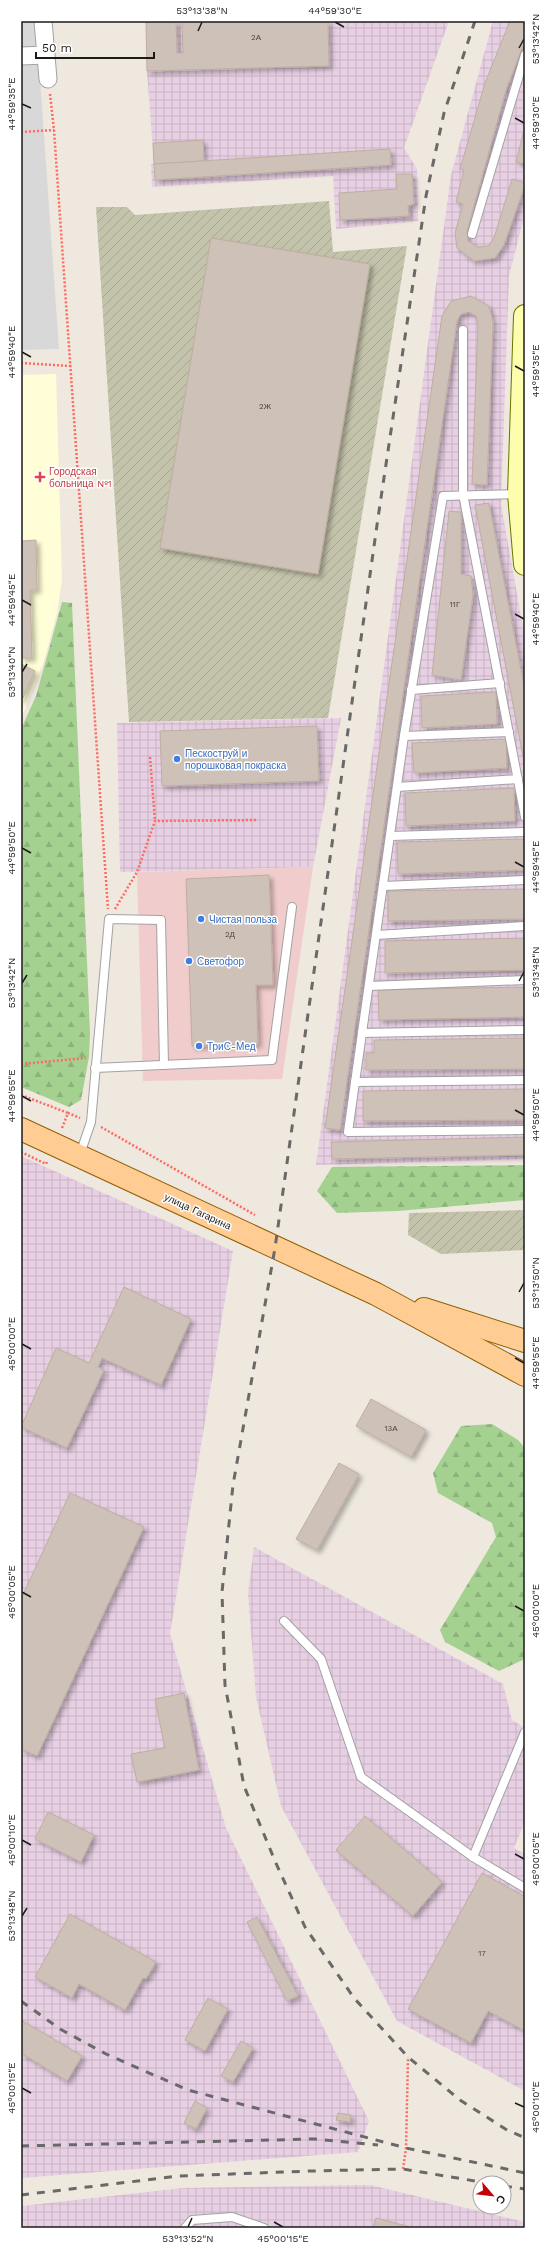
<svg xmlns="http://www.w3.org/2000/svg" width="546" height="2249" font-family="'Work Sans',sans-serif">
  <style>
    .residential { fill: #d9d8d8 }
    .commercial { fill: #f1cccc }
    .industrial { fill: url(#industrial-grid) }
    .education { fill: #fffed7 }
    .construction { fill: url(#construction-furrows) }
    .forest { fill: url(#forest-firs) }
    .building { fill: #cec1b8; stroke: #c0ada1; filter: url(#shadow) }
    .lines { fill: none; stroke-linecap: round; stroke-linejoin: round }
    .service-casing { stroke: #a2a2a2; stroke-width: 10 }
    .minor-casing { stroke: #a2a2a2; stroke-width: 19 }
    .secondary-casing { stroke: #6b7400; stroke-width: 24 }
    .primary-casing { stroke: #925d00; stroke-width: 24 }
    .path { stroke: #ff6a5f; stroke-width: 2.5; stroke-dasharray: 2 2; stroke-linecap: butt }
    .service { stroke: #fff; stroke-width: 8 }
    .minor { stroke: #fff; stroke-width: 17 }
    .secondary { stroke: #fdfead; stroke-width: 22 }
    .primary { stroke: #ffcd93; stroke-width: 22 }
    .rail { stroke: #696969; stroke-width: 3; stroke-dasharray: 8 8; stroke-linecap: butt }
    .ticks { fill: none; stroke: #1b1b1b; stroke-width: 1.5 }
    .health-dot { fill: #e0444e; stroke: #fff; stroke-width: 1.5 }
    .shop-dot { fill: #3f7fe0; stroke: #fff; stroke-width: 1.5 }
    .labels { text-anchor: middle; stroke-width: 3; stroke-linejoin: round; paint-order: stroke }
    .number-label { font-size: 8px; fill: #484442 }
    .health-label { font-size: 10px; fill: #be3a42; stroke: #fff; text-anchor: start }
    .shop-label { font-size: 10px; fill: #366cbe; stroke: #fff; text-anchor: start }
    .street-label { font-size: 10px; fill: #1b1b1b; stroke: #fff }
    .neatline { fill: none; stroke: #1b1b1b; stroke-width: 1.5 }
    .ticks-label { font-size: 10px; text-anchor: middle; fill: #1b1b1b }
  </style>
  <defs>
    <pattern id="industrial-grid" width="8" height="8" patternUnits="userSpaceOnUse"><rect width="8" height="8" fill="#e8d0e4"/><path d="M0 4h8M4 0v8" fill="none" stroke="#c6b2c3"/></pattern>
    <pattern id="construction-furrows" width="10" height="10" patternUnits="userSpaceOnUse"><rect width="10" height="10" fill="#c3c2aa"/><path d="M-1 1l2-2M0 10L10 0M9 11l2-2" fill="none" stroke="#a7a692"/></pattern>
    <pattern id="forest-firs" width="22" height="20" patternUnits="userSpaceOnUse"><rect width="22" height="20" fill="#a5d190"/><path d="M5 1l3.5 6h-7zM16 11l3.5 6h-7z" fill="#8db37c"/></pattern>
    <filter id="shadow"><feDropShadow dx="3.5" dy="3.5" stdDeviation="2" flood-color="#0004"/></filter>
  </defs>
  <rect width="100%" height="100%" fill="#eee8df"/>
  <path class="residential" d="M21 21H36L59 349 21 350Z"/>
  <path class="commercial" d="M313 867 282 1079 143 1081 137 872Z"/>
  <g class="industrial">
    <path d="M146 21H449L404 148 417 169 418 221 336 229 333 176 152 187 151 164H154L147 71Z"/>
    <path d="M493 21H525V213L509 276 501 504 525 639V1159L316 1165 451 175Z"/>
    <path d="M341 718 313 867 120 872 117 723Z"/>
    <path d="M21 1156 233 1251 170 1634 226 1828 369 2121 358 2152 21 2178Z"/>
    <path d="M254 1547 503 1684 512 1720 525 1728V1822L514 1848 525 1854V2091L397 2021 281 1806 256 1697 248 1593Z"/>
    <path d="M370 2185 525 2222V2228H21V2206L183 2188Z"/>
  </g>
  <path class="education" d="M56 374 62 580 57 613 44 661 21 719V375Z"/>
  <g class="construction">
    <path d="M329 201 333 252 407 246 328 718 129 722 96 207H127L135 215Z"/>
    <path d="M525 1210V1250L441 1254 408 1235 409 1213Z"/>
  </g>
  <g class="forest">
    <path d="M62 602 72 603 90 1033 89 1057 81 1100 69 1107 21 1087V729L36 696Z"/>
    <path d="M525 1165V1200L398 1211 337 1213 317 1191 332 1167Z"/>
    <path d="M492 1424 518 1440 525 1448V1659L499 1671 445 1642 440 1630 496 1537 492 1523 438 1493 433 1473 461 1426Z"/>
  </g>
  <g class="building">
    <path d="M146 21H176L177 53H183L182 21H328L329 66 147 71Z"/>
    <path d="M510 21H525V40L506 90 467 231 468 241 478 247 488 246 494 238 512 179 525 183V185L504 245 495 258 474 261 457 248 455 233 463 204 456 202 464 170 460 169 485 83Z"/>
    <path d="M525 126V164L516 162Z"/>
    <path d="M203 140 204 161 154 164 153 143Z"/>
    <path d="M390 149 391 165 155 180 154 164Z"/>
    <path d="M396 174H412L414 204 408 206 409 216 340 220 339 193 397 189Z"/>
    <path d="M211 238 370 264 318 574 160 548Z"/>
    <path d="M471 296 489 306 493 322 487 485 472 484 478 324 476 316 469 312 461 314 457 321 340 1130 325 1128 442 316 451 301Z"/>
    <path d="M489 503 525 691V767L475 505Z"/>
    <path d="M449 511 461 512V574L471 576 473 595 461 680 432 675Z"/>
    <path d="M36 540 37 590H30L32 658H21V541Z"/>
    <path d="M21 664 35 671 21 702Z"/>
    <path d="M496 692 497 724 422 728 421 696Z"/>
    <path d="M317 726 319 781 162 786 160 731Z"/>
    <path d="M506 739 507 768 414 773 412 743Z"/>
    <path d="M514 788 515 821 406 826 405 793Z"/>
    <path d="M524 839 525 870 398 874 397 842Z"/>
    <path d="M269 875 273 985H256L258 1044 192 1046 186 879Z"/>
    <path d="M525 889V919L388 921V891Z"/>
    <path d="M525 938V970L385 973V941Z"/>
    <path d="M525 987V1017L379 1020 378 990Z"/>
    <path d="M525 1038V1069L366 1070V1053H374V1040Z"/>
    <path d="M525 1089V1120L363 1121V1091Z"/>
    <path d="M525 1137V1155L332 1159 331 1142Z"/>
    <path d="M124 1287 191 1319 161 1385 102 1358 98 1367 104 1370 67 1448 21 1427 56 1348 89 1363Z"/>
    <path d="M371 1399 426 1430 411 1457 356 1426Z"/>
    <path d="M339 1463 359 1474 317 1550 296 1539Z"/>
    <path d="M70 1493 144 1527 37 1756 21 1749V1599Z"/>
    <path d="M184 1693 199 1770 137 1782 131 1754 165 1748 155 1699Z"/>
    <path d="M48 1812 94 1835 81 1862 35 1839Z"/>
    <path d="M365 1816 442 1882 413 1916 336 1850Z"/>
    <path d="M482 1873 525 1897V2031L488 2011 471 2043 408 2009Z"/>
    <path d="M70 1914 156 1962 146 1979 143 1978 125 2010 79 1984 72 1998 35 1977Z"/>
    <path d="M257 1917 298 1996 287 2001 247 1922Z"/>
    <path d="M208 1998 228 2009 205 2051 185 2040Z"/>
    <path d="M21 2020 82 2056 67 2081 21 2053Z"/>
    <path d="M241 2041 253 2048 233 2082 221 2076Z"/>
    <path d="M195 2101 207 2108 196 2129 184 2123Z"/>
    <path d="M338 2113 351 2115 350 2122 336 2120Z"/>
    <path d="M376 2218 414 2228H373Z"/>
  </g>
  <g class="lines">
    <defs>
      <g id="service">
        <path d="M472 234 525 55"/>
        <path d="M463 330V494L525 817"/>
        <path d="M518 494 443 496 404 736 348 1132 525 1130"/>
        <path d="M411 690 500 683"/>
        <path d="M404 736 509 732"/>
        <path d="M397 787 518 779"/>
        <path d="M390 836 525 832"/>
        <path d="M383 886 525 880"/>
        <path d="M376 935 525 926"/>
        <path d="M369 986 525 980"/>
        <path d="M362 1033 525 1030"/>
        <path d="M95 1068 272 1060 292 907"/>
        <path d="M355 1082 525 1080"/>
        <path d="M80 1154 91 1122 109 919 161 920 164 1065"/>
        <path d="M284 1621 321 1659 361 1777 473 1857 525 1888"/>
        <path d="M473 1857 525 1732"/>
        <path d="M185 2228 192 2220 232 2217 264 2228"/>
      </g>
      <g id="minor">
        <path d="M43 21 48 79"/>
        <path d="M21 56 46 55"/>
      </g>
      <path id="secondary" d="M525 316 519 494 525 564"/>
      <g id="primary">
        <path d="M21 1129 376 1294 525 1375"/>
        <path d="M424 1309 525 1341"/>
      </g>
    </defs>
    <use href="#service" class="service-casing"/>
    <use href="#minor" class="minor-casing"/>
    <use href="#secondary" class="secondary-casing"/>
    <use href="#primary" class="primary-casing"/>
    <g class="path">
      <path d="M50 94 54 130 108 909"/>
      <path d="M21 132 54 130"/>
      <path d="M21 363 71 366"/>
      <path d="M150 757 155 821"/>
      <path d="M115 909 137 872 155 821 258 820"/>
      <path d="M21 1064 86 1058"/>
      <path d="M21 1095 68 1113"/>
      <path d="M101 1127 255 1215"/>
      <path d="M62 1128 68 1113 80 1118"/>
      <path d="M21 1152 46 1164 47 1162"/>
      <path d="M403 2169 406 2148 408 2057"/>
    </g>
    <use href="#service" class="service"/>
    <use href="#minor" class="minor"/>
    <use href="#secondary" class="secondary"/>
    <use href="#primary" class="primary"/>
    <g class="rail">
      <path d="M475 21 444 113 426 196 378 518 275 1248 233 1485 222 1592 225 1685 244 1786 275 1861 305 1927 354 1998 408 2057 460 2100 507 2130 525 2138"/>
      <path d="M21 2001 60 2029 106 2054 188 2090 406 2148 525 2173"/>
      <path d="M21 2146 314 2139 378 2145"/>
      <path d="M504 2186 525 2189"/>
      <path d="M21 2195 179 2176 310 2171 403 2169 487 2183"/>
    </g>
  </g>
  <path class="ticks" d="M335 22 344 27M198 31 202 22M519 48 524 39M22 104 31 108M515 118 524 123M22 352 31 357M515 366 524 371M22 600 31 605M515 614 524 619M22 672 27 664M22 848 31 853M515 862 524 867M519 981 524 972M22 983 27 975M22 1096 31 1101M515 1110 524 1115M519 1292 524 1283M22 1344 31 1349M515 1358 524 1363M22 1592 31 1597M515 1606 524 1611M22 1840 31 1845M515 1854 524 1859M22 1916 27 1908M22 2088 31 2093M515 2103 524 2107M274 2222 283 2227M188 2227 192 2218"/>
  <path class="health-dot" d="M38 471h4v4h4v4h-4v4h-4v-4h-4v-4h4z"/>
  <g class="shop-dot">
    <circle cx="177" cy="759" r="4"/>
    <circle cx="201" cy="919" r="4"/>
    <circle cx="189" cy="961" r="4"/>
    <circle cx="199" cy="1046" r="4"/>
  </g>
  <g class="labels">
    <g class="number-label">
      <text x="256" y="40">2А</text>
      <text x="265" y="409">2Ж</text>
      <text x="455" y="607">11Г</text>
      <text x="230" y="937">2Д</text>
      <text x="391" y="1431">13А</text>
      <text x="482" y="1956">17</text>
    </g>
    <g class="health-label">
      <text x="49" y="475">Городская<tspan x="49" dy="12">больница №1</tspan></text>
    </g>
    <g class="shop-label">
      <text x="185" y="757">Пескоструй и<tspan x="185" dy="12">порошковая покраска</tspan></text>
      <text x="209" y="923">Чистая польза</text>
      <text x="197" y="965">Светофор</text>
      <text x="207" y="1050">ТриС-Мед</text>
    </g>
    <g class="street-label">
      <text transform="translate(198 1211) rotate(25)" y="4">улица Гагарина</text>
    </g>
  </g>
  <rect width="546" height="2249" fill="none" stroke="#ffffff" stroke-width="44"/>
  <g transform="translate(492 2195) rotate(118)"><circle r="19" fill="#ffffff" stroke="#a4a4a4"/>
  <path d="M0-3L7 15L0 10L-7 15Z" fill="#c60007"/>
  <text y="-6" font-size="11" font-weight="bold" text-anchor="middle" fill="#1b1b1b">С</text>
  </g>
  <path d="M36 52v6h118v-6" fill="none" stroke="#1b1b1b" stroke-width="2"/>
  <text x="42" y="52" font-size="12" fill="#1b1b1b" stroke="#ffffff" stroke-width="3" paint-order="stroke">50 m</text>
  <rect x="22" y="22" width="502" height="2205" class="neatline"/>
  <g class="ticks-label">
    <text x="202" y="14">53°13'38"N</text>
    <text x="335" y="14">44°59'30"E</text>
    <text transform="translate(535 39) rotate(-90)" y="4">53°13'42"N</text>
    <text transform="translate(11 104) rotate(-90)" y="4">44°59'35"E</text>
    <text transform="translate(535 123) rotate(-90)" y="4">44°59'30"E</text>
    <text transform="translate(11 352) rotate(-90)" y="4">44°59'40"E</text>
    <text transform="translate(535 371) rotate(-90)" y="4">44°59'35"E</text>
    <text transform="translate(11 600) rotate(-90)" y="4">44°59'45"E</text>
    <text transform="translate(535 619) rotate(-90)" y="4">44°59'40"E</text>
    <text transform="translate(11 672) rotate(-90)" y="4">53°13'40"N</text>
    <text transform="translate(11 848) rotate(-90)" y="4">44°59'50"E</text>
    <text transform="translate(535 867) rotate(-90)" y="4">44°59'45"E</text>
    <text transform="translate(535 972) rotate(-90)" y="4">53°13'48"N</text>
    <text transform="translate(11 983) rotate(-90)" y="4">53°13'42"N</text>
    <text transform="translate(11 1096) rotate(-90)" y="4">44°59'55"E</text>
    <text transform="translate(535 1115) rotate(-90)" y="4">44°59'50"E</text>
    <text transform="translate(535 1283) rotate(-90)" y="4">53°13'50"N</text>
    <text transform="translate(11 1344) rotate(-90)" y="4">45°00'00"E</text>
    <text transform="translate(535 1363) rotate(-90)" y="4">44°59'55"E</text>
    <text transform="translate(11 1592) rotate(-90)" y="4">45°00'05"E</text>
    <text transform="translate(535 1611) rotate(-90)" y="4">45°00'00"E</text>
    <text transform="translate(11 1840) rotate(-90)" y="4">45°00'10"E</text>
    <text transform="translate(535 1859) rotate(-90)" y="4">45°00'05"E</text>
    <text transform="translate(11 1916) rotate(-90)" y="4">53°13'48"N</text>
    <text transform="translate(11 2088) rotate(-90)" y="4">45°00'15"E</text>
    <text transform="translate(535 2107) rotate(-90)" y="4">45°00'10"E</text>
    <text x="188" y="2242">53°13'52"N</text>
    <text x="283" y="2242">45°00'15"E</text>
  </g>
</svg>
